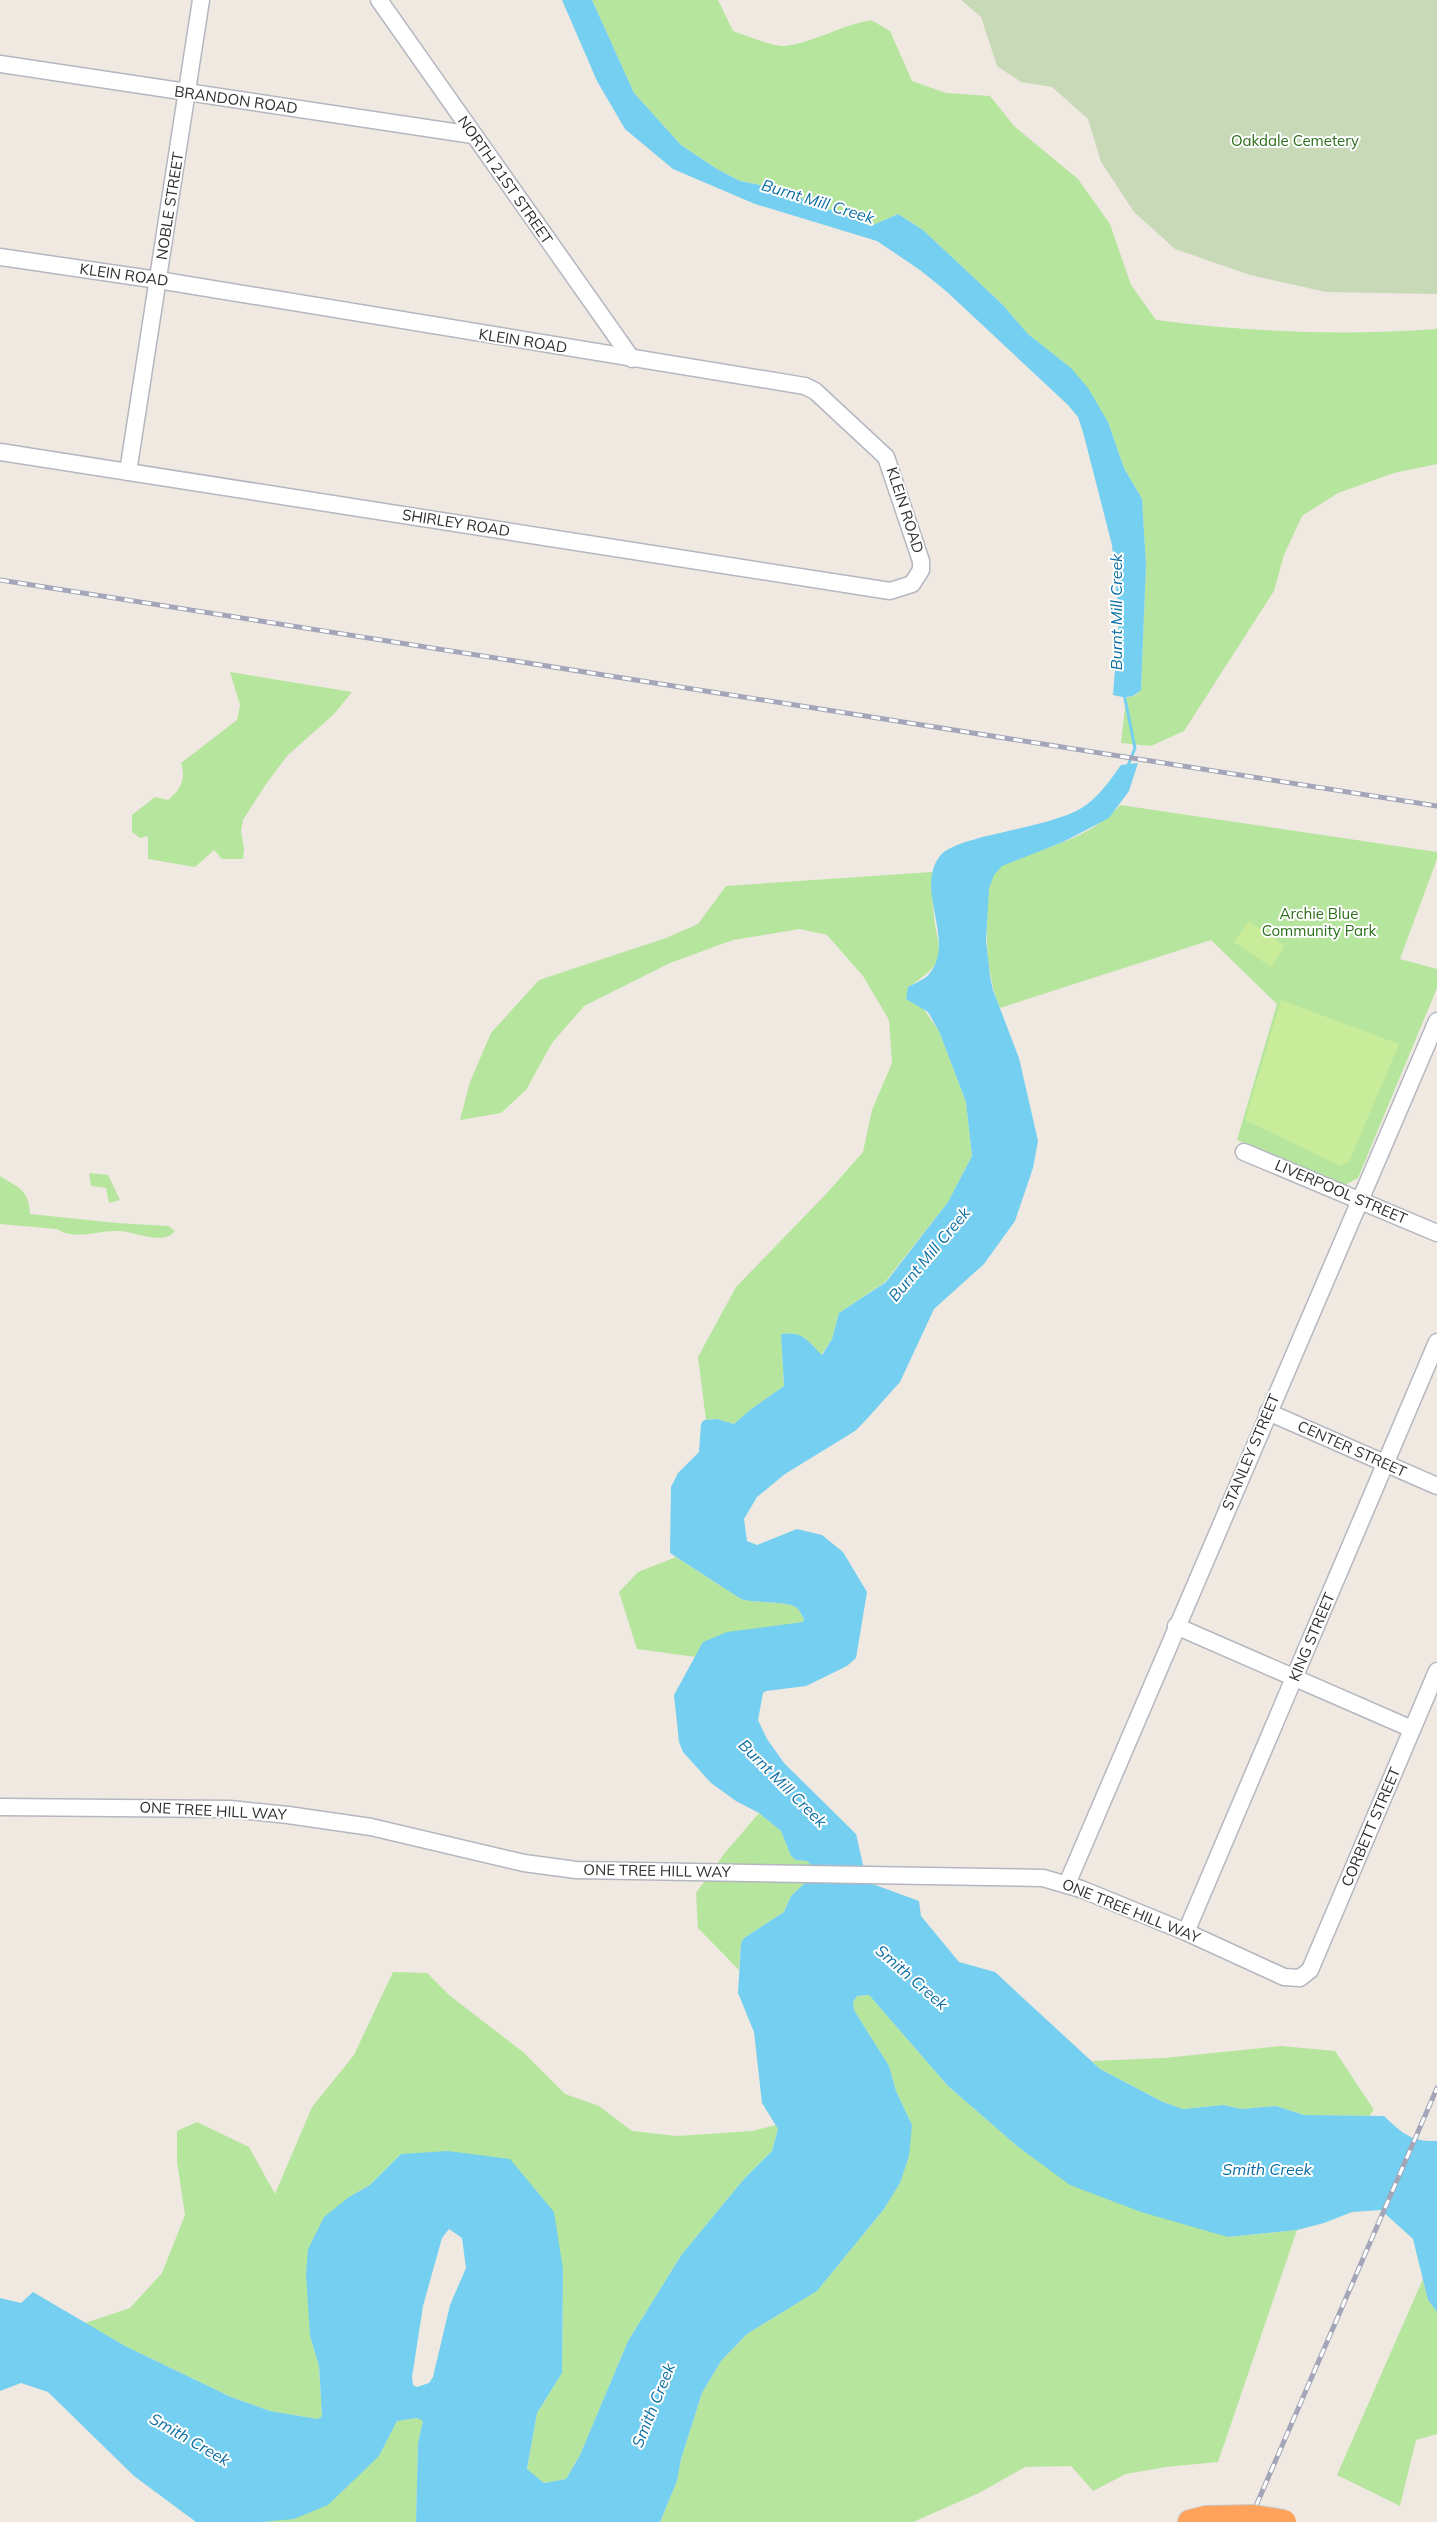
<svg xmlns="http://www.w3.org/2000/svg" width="1437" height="2522" font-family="Mulish,sans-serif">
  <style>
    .green { fill: #b6e59e }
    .cemetery { fill: #c8d9b8 }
    .pitch { fill: #c9ec9a }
    .water { fill: #75cff0; fill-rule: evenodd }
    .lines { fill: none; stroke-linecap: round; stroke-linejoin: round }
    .stream { stroke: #75cff0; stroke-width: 3 }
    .minor-casing { stroke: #b4b7c1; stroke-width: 19 }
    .highway-casing { stroke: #c9c9c9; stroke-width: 26 }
    .minor { stroke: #fff; stroke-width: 16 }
    .highway { stroke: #ffa35c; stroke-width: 24 }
    .rail-casing { stroke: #a3a6b8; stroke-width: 5 }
    .rail { stroke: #fff; stroke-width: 3; stroke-dasharray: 9; stroke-linecap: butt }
    .highway-bridge-casing { stroke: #c9c9c9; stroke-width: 26; stroke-linecap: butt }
    .highway-bridge { stroke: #ffa35c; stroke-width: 24 }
    .labels { text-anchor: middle; stroke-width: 4; stroke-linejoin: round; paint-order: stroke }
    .street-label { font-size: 15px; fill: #2e2e2e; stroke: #fff }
    .park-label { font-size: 15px; fill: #2c6e1b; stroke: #fff }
    .water-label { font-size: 16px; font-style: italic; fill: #0d6fa3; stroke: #fff }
  </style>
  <rect width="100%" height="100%" fill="#efe9e1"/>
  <g class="green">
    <path d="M592 0H718L733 31C745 35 774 47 785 46 815 42 842 25 871 20L890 31 912 81 946 93 990 96 1015 127 1078 179 1110 224 1131 285 1156 320C1249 332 1343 336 1437 329V464L1394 473 1338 493 1302 516 1284 555 1274 591 1184 731 1151 746 1121 743 1126 698 1136 695 1141 690 1146 565 1142 499 1124 468 1108 422 1071 368 1028 334 1003 305 923 230 898 214 871 226 776 188 740 181 717 169 681 145 634 93Z"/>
    <path d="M230 672 352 692 334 714 287 756 266 784 243 820 241 831 244 848 243 859H222L214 850 195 867 148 859V836L140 838 132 832V815L155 797 168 800C181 789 186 780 181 763L237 720 240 705Z"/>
    <path d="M1120 805 1437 852V859L1400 959 1437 969V988L1358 1178 1345 1185 1237 1140 1277 1004 1211 940 1000 1008C988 978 986 949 987 918 987 904 986 881 997 870 1006 860 1026 856 1039 851 1068 841 1100 829 1120 805Z"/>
    <path d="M932 872C932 884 932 896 933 907 936 952 954 958 908 987L939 1031 966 1102 972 1156 948 1202 885 1282 839 1313 832 1339 821 1355C808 1340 802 1331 781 1334L784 1386 750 1410 734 1424 717 1419 706 1420 698 1357 736 1287 827 1193 863 1152 872 1110 892 1063 889 1020 863 976 827 935 800 929 733 940 670 963 584 1006 552 1043 526 1090 501 1113 460 1120 470 1082 491 1033 539 980 666 938 698 924 726 886Z"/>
    <path d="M89 1173 108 1175 120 1200 109 1203 106 1188 91 1186Z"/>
    <path d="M0 1176C19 1188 29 1190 30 1214L117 1223 168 1226 175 1231C175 1231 170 1236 169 1236 155 1242 133 1231 118 1231 98 1230 75 1241 57 1229L0 1224Z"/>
    <path d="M676 1557 741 1599C755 1604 788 1600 797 1608 800 1611 802 1616 804 1619L803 1622 703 1642 696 1657 637 1649 619 1592 638 1572Z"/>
    <path d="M759 1813 781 1831 791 1856 796 1860 807 1861 817 1872 791 1896 784 1912 744 1938 741 1943 739 1970 698 1928 696 1893 724 1854Z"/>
    <path d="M393 1972 427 1973 449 1995 523 2052 565 2094 599 2106 632 2131 677 2136 752 2131 776 2125 778 2129 772 2151 744 2179 682 2254 628 2341 580 2455 566 2479 544 2483 527 2470 537 2413 562 2373 563 2269 401 2154 370 2185 349 2197 310 2336 319 2366 322 2416 318 2419 270 2411 231 2397 125 2346 85 2323 130 2308 162 2273 185 2215 177 2162V2131L197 2122 249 2147 275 2194 312 2107 354 2055Z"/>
    <path d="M869 1995 948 2086 1017 2146 1228 2237 1297 2230 1218 2462 1166 2467 1126 2474 1093 2491 1071 2466 1025 2467 979 2493 913 2522H660L677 2481 681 2459 702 2393 721 2361 747 2334 817 2291 884 2209 900 2183 912 2125 896 2091 889 2066 854 2010 853 2002 857 1996Z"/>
    <path d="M1281 2046 1335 2051 1374 2110 1369 2116 1304 2115 1276 2106 1242 2109 1223 2105 1183 2109 1163 2102 1100 2069 1092 2061 1164 2058Z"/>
    <path d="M1423 2279 1428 2300 1437 2312V2434L1416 2440 1400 2506 1337 2475Z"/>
    <path d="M417 2418 423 2421 418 2443 416 2522H261L379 2456 397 2421Z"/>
  </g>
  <path class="cemetery" d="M961 0H1437V294L1326 292 1250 275 1175 249 1134 212 1101 162 1088 119 1052 87 1021 82 997 66 981 17Z"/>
  <g class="pitch">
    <path d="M1249 921 1285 946 1271 967 1234 942Z"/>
    <path d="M1281 1000 1399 1044 1349 1162 1340 1166 1245 1120Z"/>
  </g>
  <g class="water">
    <path d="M562 0H592L634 93 681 145 717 169 740 181 776 188 871 226 898 214 923 230 1003 305 1028 334 1071 368 1088 388 1108 422 1124 468 1142 499 1146 565 1141 690C1132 699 1125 698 1113 695L1119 618 1112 545 1083 432 1078 417 1068 405 946 291 920 270 877 241 755 204 673 169 625 129 597 81Z"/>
    <path d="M1138 763 1129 791 1109 818 1063 842 1002 866 994 875 989 888 986 940 990 976 993 990 1019 1058 1038 1141 1033 1168 1015 1221 984 1264 934 1309 900 1382 865 1421 855 1431 785 1474 757 1497 744 1519 747 1541 757 1545 797 1529 822 1535 843 1552 867 1592 856 1658 847 1666 806 1686 766 1691 763 1693 758 1720 767 1739 784 1763 856 1834 867 1882 919 1901 921 1916 959 1962 995 1972 1100 2069 1163 2102 1183 2109 1223 2105 1242 2109 1276 2106 1304 2115 1384 2116C1402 2133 1411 2142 1437 2141V2312L1428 2300 1413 2239 1381 2210 1352 2212 1324 2223 1297 2230 1228 2237 1141 2212 1070 2185 1017 2146 948 2086 869 1995 857 1996 853 2002 854 2010 889 2066 896 2091 912 2125 909 2156 900 2183 884 2209 817 2291 747 2334 721 2361 702 2393 681 2459 677 2481 660 2522H416L418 2443 423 2421 417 2418 397 2421 379 2456 328 2505 294 2519 261 2522H196L134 2476 48 2392 21 2383 0 2391V2298L21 2303 33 2292 125 2346 231 2397 270 2411 318 2419 322 2416 319 2366 310 2336 306 2274 308 2249 324 2217 349 2197 370 2185 401 2154 448 2151 510 2159 554 2212 563 2269 562 2373 537 2413 527 2469 544 2483 566 2479 580 2455 628 2341 682 2254 744 2179 772 2151 778 2129 762 2103 754 2032 738 1993 741 1943 744 1938 784 1912 791 1896 817 1872 807 1861 796 1860 791 1856 781 1831 759 1813 736 1801 711 1783 683 1752 679 1742 674 1695 703 1642 727 1632 803 1622 804 1619C802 1616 800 1611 797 1608 788 1600 755 1604 741 1599L670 1553 671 1487 678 1473 699 1452 701 1424 704 1420 717 1419 734 1424 750 1410 784 1386 781 1334C803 1331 807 1340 822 1355L832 1339 839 1313 886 1282 948 1202 972 1156 966 1102 939 1031 928 1012 906 999 908 987C915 983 926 979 930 973 956 940 914 889 940 856 957 834 1054 829 1086 805 1100 795 1111 779 1121 765ZM449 2229 462 2238 466 2268 450 2305 433 2377 429 2383 417 2387 413 2385 412 2377 423 2306 442 2238Z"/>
  </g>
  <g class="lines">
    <path class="stream" d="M1124 694 1135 748 1127 768"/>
    <defs>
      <g id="minor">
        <path d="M379 0 632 359"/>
        <path d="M0 64 473 135"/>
        <path d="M0 257 158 280 805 386 815 391 886 457 921 561V570L912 584 890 591 0 452"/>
        <path d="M128 472 201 0"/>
        <path d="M1244 1152 1437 1233"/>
        <path d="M1268 1412 1437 1486"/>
        <path d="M1176 1626 1412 1729"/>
        <path d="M0 1807 230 1809 288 1815 371 1827 524 1863 576 1870 1043 1878 1081 1889 1186 1932 1284 1977 1300 1978 1310 1970 1437 1671"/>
        <path d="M1067 1884 1437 1021"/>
        <path d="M1186 1932 1437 1342"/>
      </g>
      <path id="highway" d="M1190 2522 1206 2518"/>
    </defs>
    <use href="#minor" class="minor-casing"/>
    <use href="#highway" class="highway-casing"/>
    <use href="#minor" class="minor"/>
    <use href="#highway" class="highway"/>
    <defs>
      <g id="rail">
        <path d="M0 580 1437 806"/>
        <path d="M1249 2522 1437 2088"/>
      </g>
    </defs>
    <use href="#rail" class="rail-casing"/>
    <use href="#rail" class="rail"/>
    <defs>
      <path id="highway-bridge" d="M1206 2518 1253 2517 1284 2522"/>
    </defs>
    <use href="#highway-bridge" class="highway-bridge-casing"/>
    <use href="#highway-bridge" class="highway-bridge"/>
  </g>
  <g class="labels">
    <g class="street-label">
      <text transform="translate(236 100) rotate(8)" y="5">BRANDON ROAD</text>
      <text transform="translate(505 180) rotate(55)" y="5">NORTH 21ST STREET</text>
      <text transform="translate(170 206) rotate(-81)" y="5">NOBLE STREET</text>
      <text transform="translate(124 275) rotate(8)" y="5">KLEIN ROAD</text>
      <text transform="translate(523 341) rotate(9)" y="5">KLEIN ROAD</text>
      <text transform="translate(905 510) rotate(72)" y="5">KLEIN ROAD</text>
      <text transform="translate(456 523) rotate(9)" y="5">SHIRLEY ROAD</text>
      <text transform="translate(1341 1192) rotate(23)" y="5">LIVERPOOL STREET</text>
      <text transform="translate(1352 1449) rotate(24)" y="5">CENTER STREET</text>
      <text transform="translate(1251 1452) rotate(-67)" y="5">STANLEY STREET</text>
      <text transform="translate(1312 1637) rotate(-67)" y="5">KING STREET</text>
      <text transform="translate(213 1811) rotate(3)" y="5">ONE TREE HILL WAY</text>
      <text transform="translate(1371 1827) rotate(-67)" y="5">CORBETT STREET</text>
      <text transform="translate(657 1871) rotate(1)" y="5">ONE TREE HILL WAY</text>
      <text transform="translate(1131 1911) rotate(22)" y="5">ONE TREE HILL WAY</text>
    </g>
    <g class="park-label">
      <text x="1295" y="146">Oakdale Cemetery</text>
      <text x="1319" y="919">Archie Blue<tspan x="1319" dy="17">Community Park</tspan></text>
    </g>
    <g class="water-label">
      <text transform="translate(818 201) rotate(17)" y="6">Burnt Mill Creek</text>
      <text transform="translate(1116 612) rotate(-90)" y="6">Burnt Mill Creek</text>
      <text transform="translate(929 1254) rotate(-50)" y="6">Burnt Mill Creek</text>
      <text transform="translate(783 1783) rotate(45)" y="6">Burnt Mill Creek</text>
      <text transform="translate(912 1977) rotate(41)" y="6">Smith Creek</text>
      <text x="1267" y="2175">Smith Creek</text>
      <text transform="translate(653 2405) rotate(-68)" y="6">Smith Creek</text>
      <text transform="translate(190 2439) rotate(30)" y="6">Smith Creek</text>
    </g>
  </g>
</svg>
